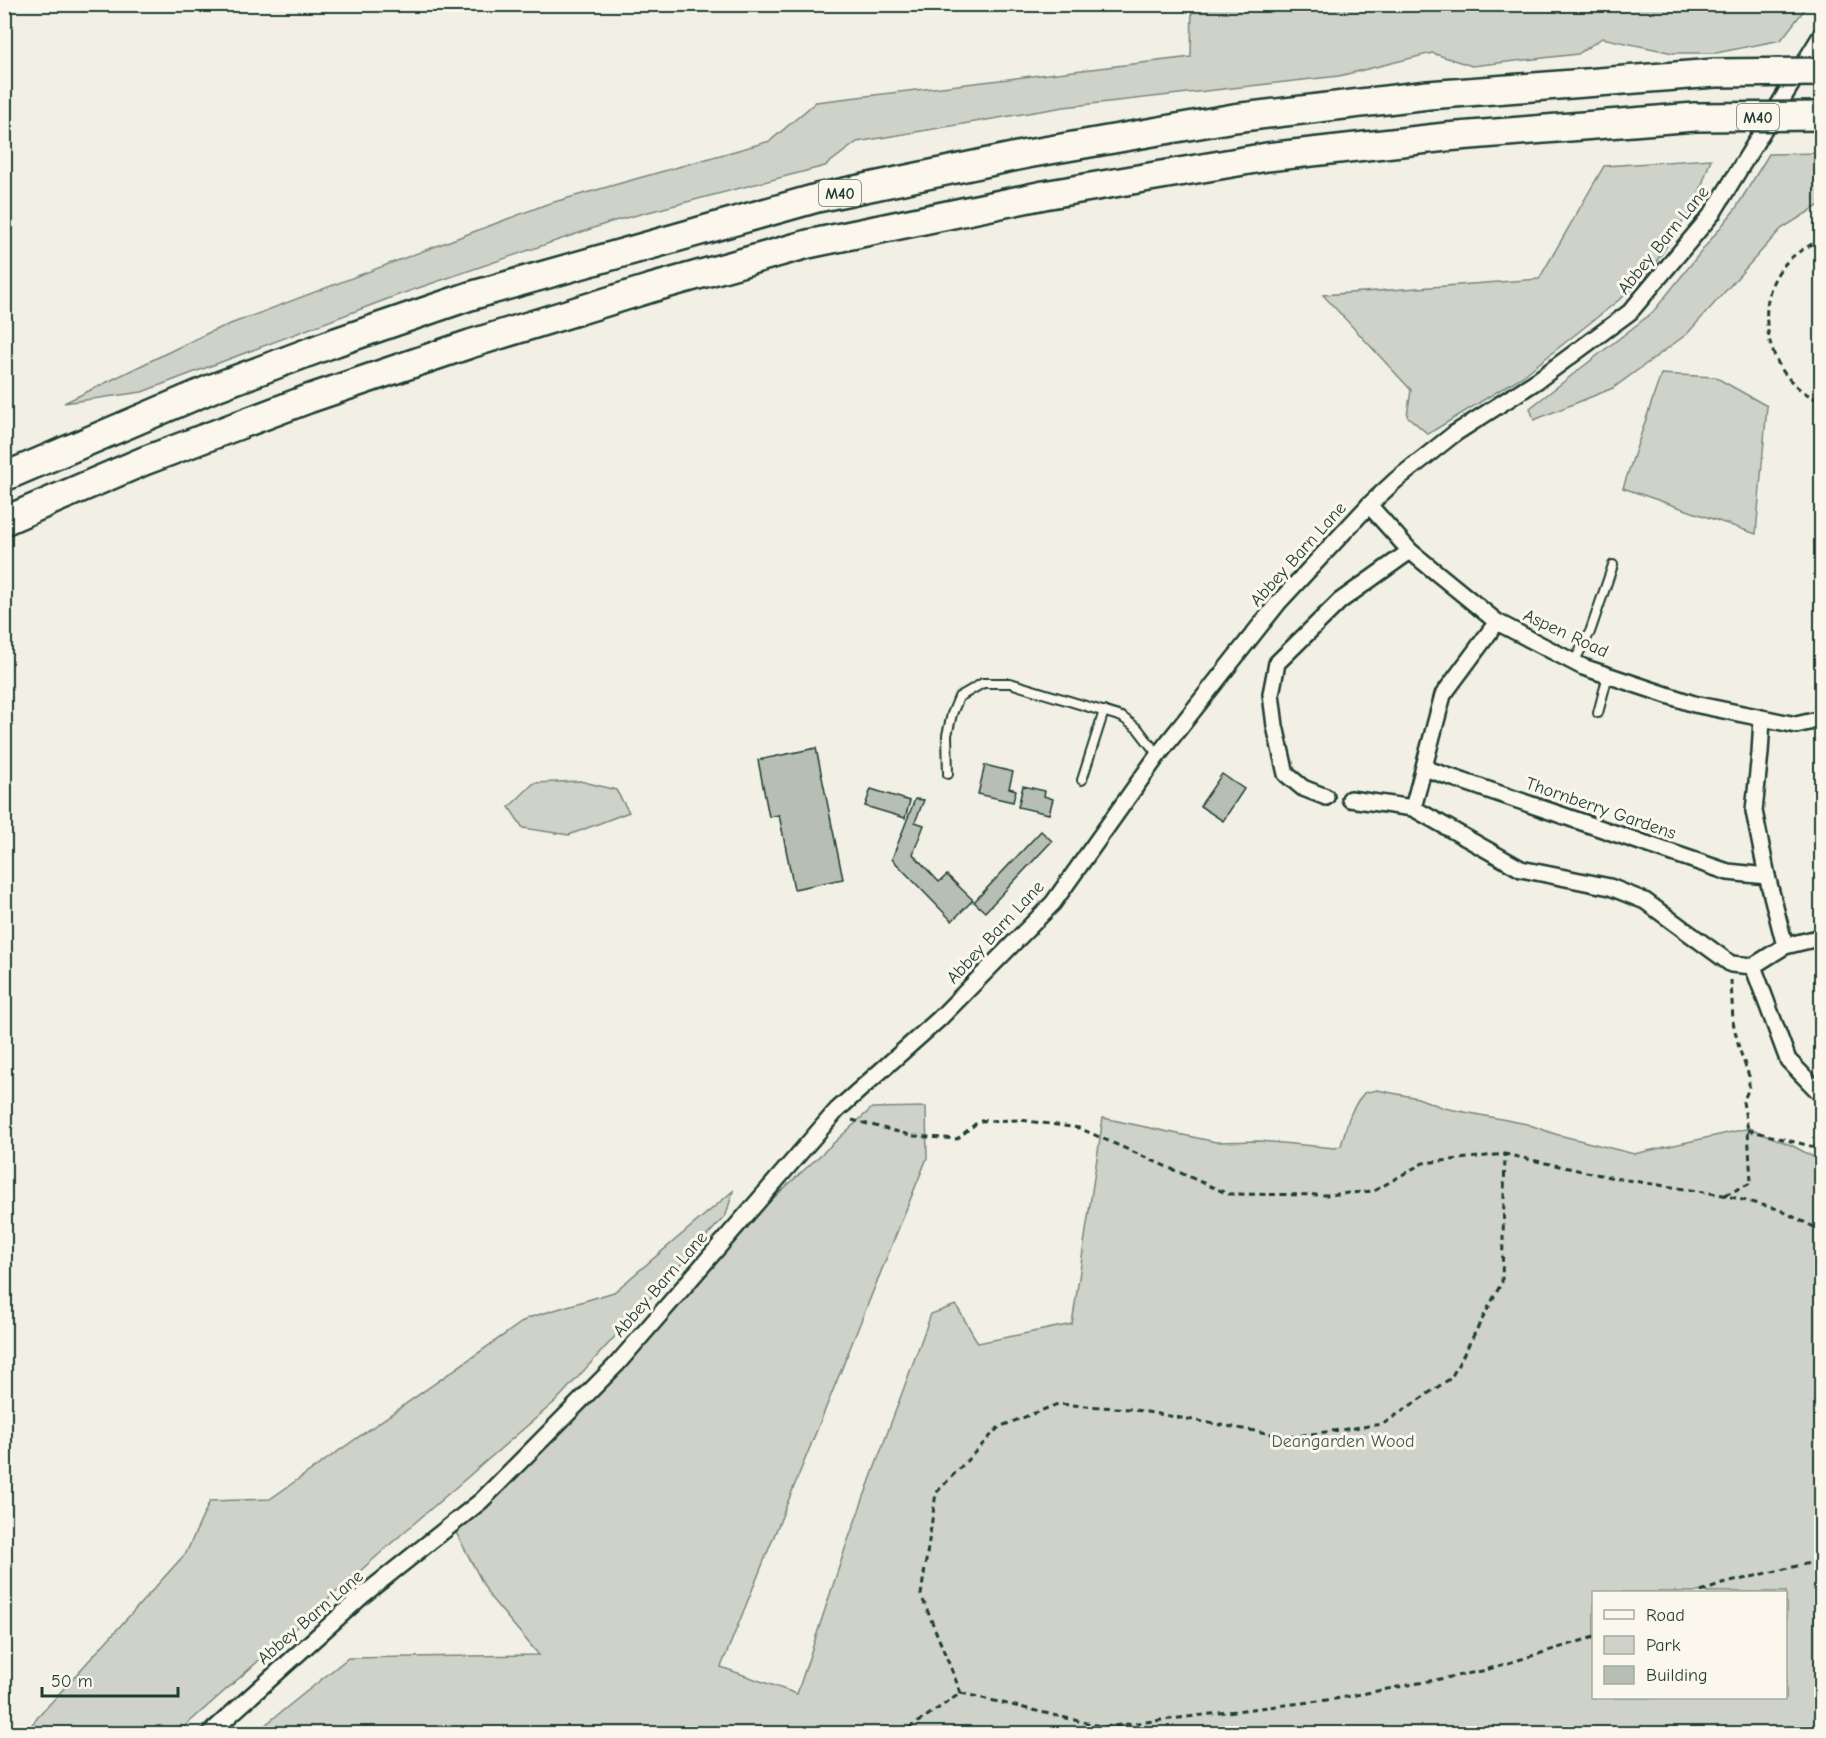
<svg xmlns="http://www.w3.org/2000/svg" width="1826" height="1738" font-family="'Comic Neue',sans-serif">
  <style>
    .green { fill: #cfd2c8; stroke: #77887e; stroke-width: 1.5; fill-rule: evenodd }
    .building { fill: #b7beb3; stroke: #1f3d34; stroke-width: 1.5 }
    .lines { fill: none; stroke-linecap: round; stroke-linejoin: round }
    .service-casing { stroke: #1f3d34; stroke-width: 12 }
    .minor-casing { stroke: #1f3d34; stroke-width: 20 }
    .motorway-casing { stroke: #1f3d34; stroke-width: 32 }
    .path { stroke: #1f3d34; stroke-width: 3; stroke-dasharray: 6 4.5; stroke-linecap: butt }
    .service { stroke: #fbf7ec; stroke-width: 8 }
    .minor { stroke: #fbf7ec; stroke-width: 15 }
    .motorway { stroke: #fbf7ec; stroke-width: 27 }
    .motorway-bridge-casing { stroke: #1f3d34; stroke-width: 32; stroke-linecap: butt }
    .motorway-bridge { stroke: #fbf7ec; stroke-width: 27 }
    .labels { text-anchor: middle; stroke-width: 6; stroke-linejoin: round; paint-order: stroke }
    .shield { fill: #fbf7ec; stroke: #61756b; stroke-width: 1.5 }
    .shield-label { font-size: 16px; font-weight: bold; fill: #1f3d34 }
    .street-label { font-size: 18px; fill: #1f3d34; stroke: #fbf7ec }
    .park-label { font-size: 18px; fill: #425b52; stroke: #fbf7ec }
  </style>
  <rect width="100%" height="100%" fill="#f2f0e5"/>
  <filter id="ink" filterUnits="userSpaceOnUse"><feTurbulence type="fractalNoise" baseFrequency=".0167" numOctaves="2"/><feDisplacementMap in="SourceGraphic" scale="12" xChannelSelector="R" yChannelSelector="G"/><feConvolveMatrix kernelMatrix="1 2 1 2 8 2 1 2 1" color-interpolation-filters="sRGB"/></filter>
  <g filter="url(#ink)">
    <g class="green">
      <path d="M1192 5H1808L1781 40 1716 53H1673L1602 38 1578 54 1472 66 1432 53 1339 76 1064 107 857 142 825 166 614 221 398 295 142 392 64 403 212 331 547 204 770 141 816 102 1191 57Z"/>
      <path d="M1821 153V204L1781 229 1687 334 1613 388 1534 420 1530 408 1653 312 1736 208 1769 154Z"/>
      <path d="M1711 159 1696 202 1644 280 1523 376 1428 434 1407 416 1411 390 1323 295 1539 279 1604 166Z"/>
      <path d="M1661 374 1715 377 1767 406 1756 534 1623 488Z"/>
      <path d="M580 781 616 790 629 812 569 835 523 828 509 807 534 783Z"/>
      <path d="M1377 1090 1418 1098 1444 1108 1527 1124 1555 1134 1634 1154 1750 1128 1793 1146 1821 1161V1733L254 1734 348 1658 539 1655 490 1597 450 1521 574 1411 723 1244 872 1108 926 1107 927 1158 721 1667 797 1694 847 1543 931 1314 956 1305 978 1343 1072 1324 1103 1118 1216 1142 1260 1141 1335 1148 1341 1146C1347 1124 1349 1111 1364 1093ZM1594 1592H1786V1698H1594Z"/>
      <path d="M733 1191 726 1215 557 1400 411 1526 177 1733H25L38 1717 186 1553 210 1501 270 1499 528 1318 614 1292Z"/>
    </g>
    <g class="building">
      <path d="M816 748 843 879 794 889 779 815 769 817 758 760Z"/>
      <path d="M985 765 1013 772 1009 788 1016 790 1013 802 978 794Z"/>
      <path d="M1222 774 1244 789 1223 821 1200 806Z"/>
      <path d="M1023 786 1045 791 1044 796 1053 799 1049 814 1018 807Z"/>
      <path d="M871 789 910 801 905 818 865 806Z"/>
      <path d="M915 799 924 800 915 822 924 825 913 854 939 882 947 875 973 900 952 921 892 859Z"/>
      <path d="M1041 831 1052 841 985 912 974 902Z"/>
    </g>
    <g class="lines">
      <defs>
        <g id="service">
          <path d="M1574 662 1590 632 1613 565"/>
          <path d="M1598 713 1608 675"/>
          <path d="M948 774 947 735 952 714 959 697 983 683H1010L1122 717 1138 729 1158 755"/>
          <path d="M1082 780 1104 711"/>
        </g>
        <g id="minor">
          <path d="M1369 505 1410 551 1497 622 1583 667 1694 704 1796 725 1822 719"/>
          <path d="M1497 622 1443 695 1413 808 1521 869 1610 887 1645 901 1731 964 1753 966 1788 1060 1822 1095"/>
          <path d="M1424 768 1728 872 1767 876"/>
          <path d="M1326 797 1303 788 1286 774 1275 726 1271 694 1277 663 1340 601 1410 551"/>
          <path d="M1350 799 1413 808"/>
          <path d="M1785 946 1822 937"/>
          <path d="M1753 966 1785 946 1767 876 1754 811 1760 753 1762 719"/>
          <path d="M209 1734 362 1596 481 1501 617 1364 837 1110 939 1019 1053 903 1158 755 1278 603 1369 505 1396 480 1454 434 1538 380 1630 312 1712 214 1822 34"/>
        </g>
        <g id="motorway">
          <path d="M4 477 213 388 336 342 470 296 817 198 1027 154 1234 118 1428 95 1715 73"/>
          <path d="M4 521 144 461 308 399 470 344 648 289 808 244 1044 195 1267 157 1446 137 1695 117"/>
        </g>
      </defs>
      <use href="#service" class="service-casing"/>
      <use href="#minor" class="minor-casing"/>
      <use href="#motorway" class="motorway-casing"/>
      <g class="path">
        <path d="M1822 239C1806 247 1791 255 1781 269 1757 299 1765 355 1791 381 1799 390 1811 397 1822 402"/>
        <path d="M852 1120 914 1136 957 1139 979 1121 1020 1120 1079 1128 1228 1194 1326 1195 1374 1191 1423 1163 1505 1154 1614 1178 1723 1195 1778 1209 1822 1231"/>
        <path d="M1748 1130 1822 1149"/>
        <path d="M1725 1195 1751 1183 1748 1130 1743 1102 1749 1088V1076L1739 1048 1733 1022 1731 980"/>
        <path d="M1701 1592 1722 1584 1822 1560"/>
        <path d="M961 1693 921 1595 936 1493 999 1427 1058 1404 1130 1409 1289 1437 1383 1424 1451 1378 1502 1282 1505 1154"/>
        <path d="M900 1734 961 1693 1104 1727 1335 1699 1482 1671 1594 1637"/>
      </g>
      <use href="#service" class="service"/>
      <use href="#minor" class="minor"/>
      <use href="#motorway" class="motorway"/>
      <defs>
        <g id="motorway-bridge">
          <path d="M1715 73 1822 72"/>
          <path d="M1695 117 1822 116"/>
        </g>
      </defs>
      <use href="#motorway-bridge" class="motorway-bridge-casing"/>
      <use href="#motorway-bridge" class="motorway-bridge"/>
    </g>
  </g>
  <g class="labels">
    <g class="shield">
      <rect x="1737" y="104" width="42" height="26" rx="4.5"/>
      <rect x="819" y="180" width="42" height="26" rx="4.5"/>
    </g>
    <g class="shield-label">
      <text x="1758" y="123">M40</text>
      <text x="840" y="199">M40</text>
    </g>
    <g class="street-label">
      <text transform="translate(1663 240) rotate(-51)" y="6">Abbey Barn Lane</text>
      <text transform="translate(1298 554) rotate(-48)" y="6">Abbey Barn Lane</text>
      <text transform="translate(1566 633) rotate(25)" y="6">Aspen Road</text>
      <text transform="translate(1601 808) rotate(19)" y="6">Thornberry Gardens</text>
      <text transform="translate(995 932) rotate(-47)" y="6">Abbey Barn Lane</text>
      <text transform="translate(660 1284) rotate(-49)" y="6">Abbey Barn Lane</text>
      <text transform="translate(310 1617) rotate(-41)" y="6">Abbey Barn Lane</text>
    </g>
    <g class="park-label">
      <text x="1343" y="1447">Deangarden Wood</text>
    </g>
  </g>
  <rect width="1826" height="1738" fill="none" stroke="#fbf7ec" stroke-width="24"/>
  <rect x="12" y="12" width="1802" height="1714" fill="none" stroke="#1f3d34" stroke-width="2" filter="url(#ink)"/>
  <rect x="1592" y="1591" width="195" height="108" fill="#fbf7ec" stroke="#a3ada2" stroke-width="1.5"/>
  <rect x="1604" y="1610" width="30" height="9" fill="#fbf7ec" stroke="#a3ada2" stroke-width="1.5"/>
  <text x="1646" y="1621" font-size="18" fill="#1f3d34">Road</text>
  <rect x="1604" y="1636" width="30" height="18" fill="#cfd2c8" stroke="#a3ada2" stroke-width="1.5"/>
  <text x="1646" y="1651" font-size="18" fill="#1f3d34">Park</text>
  <rect x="1604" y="1666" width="30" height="18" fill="#b7beb3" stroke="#a3ada2" stroke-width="1.5"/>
  <text x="1646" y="1681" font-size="18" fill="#1f3d34">Building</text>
  <path d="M42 1687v9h136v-9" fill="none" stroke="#1f3d34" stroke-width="3"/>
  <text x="51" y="1687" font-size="18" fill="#1f3d34" stroke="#fbf7ec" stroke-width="4.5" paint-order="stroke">50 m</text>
</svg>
